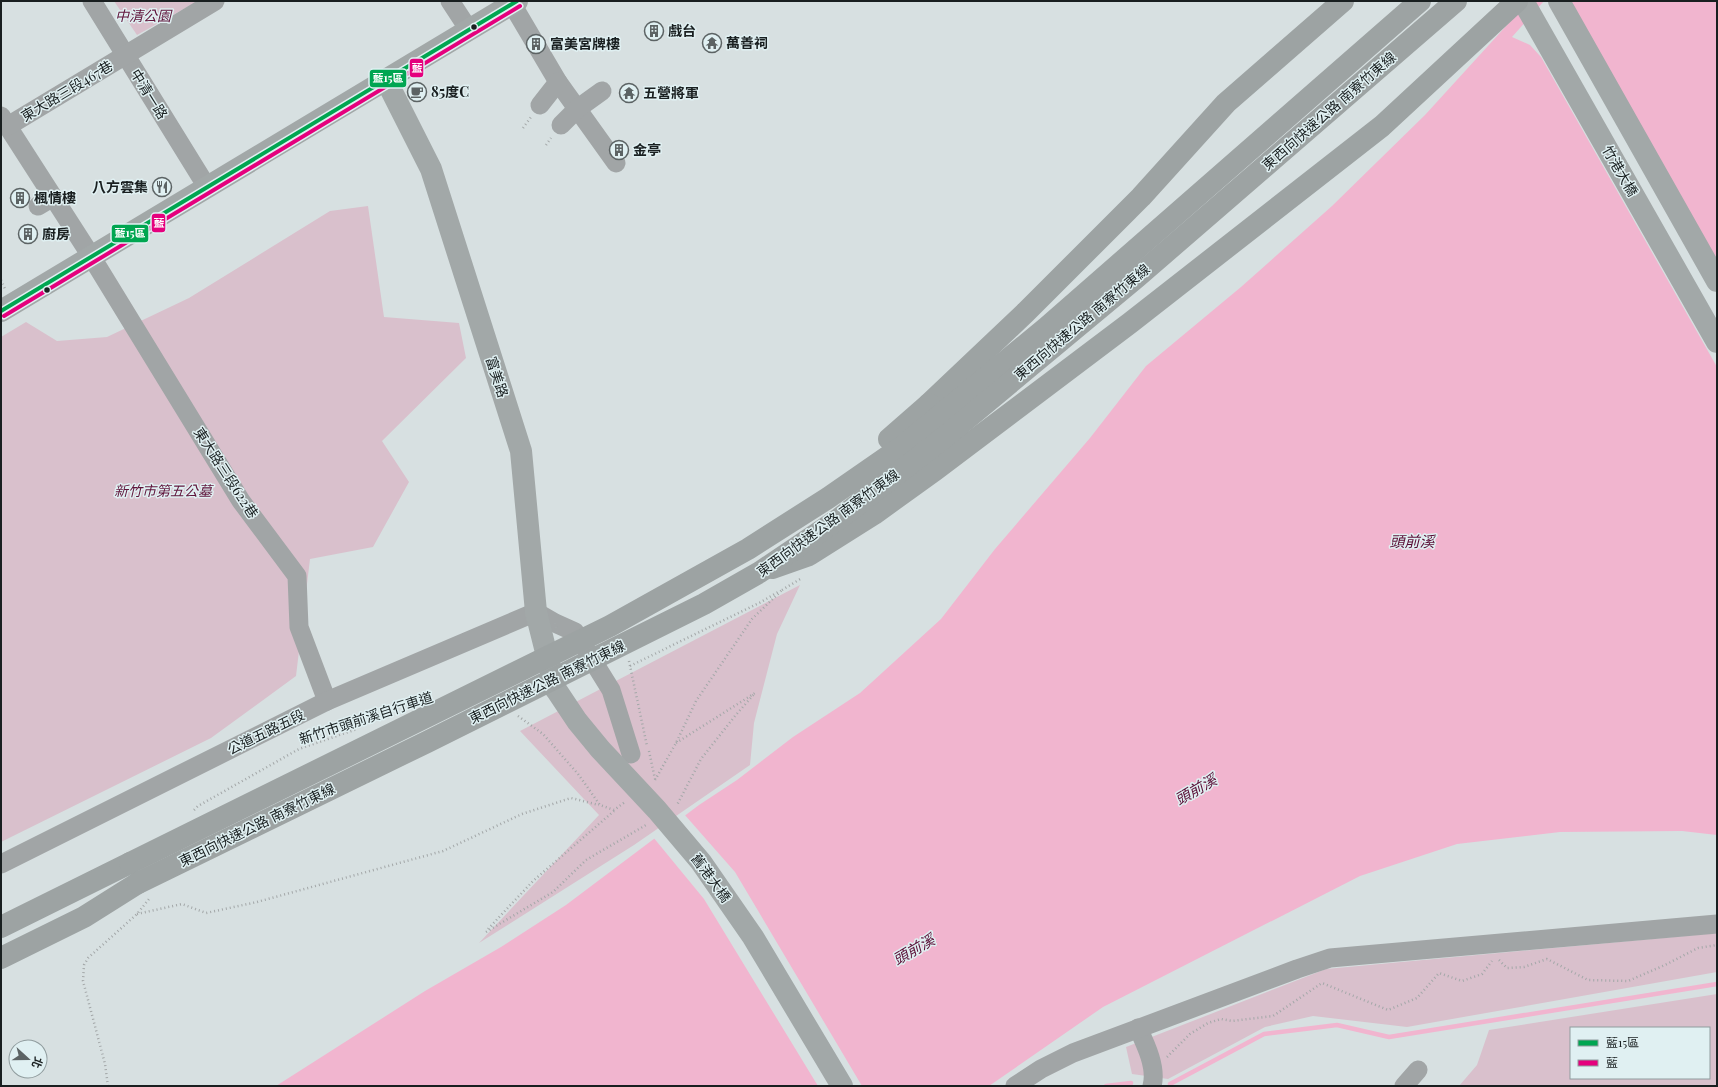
<svg xmlns="http://www.w3.org/2000/svg" width="1718" height="1087" font-family="'Playfair Display','Noto Sans TC',serif">
  <style>
    .green { fill: #d9c0cc; fill-rule: evenodd }
    .water { fill: #f1b5cf }
    .pier { fill: #d7e0e1 }
    .lines { fill: none; stroke-linecap: round; stroke-linejoin: round }
    .stream { stroke: #f1b5cf; stroke-width: 4.5 }
    .path { stroke: #a3a7a8; stroke-width: 2.5; stroke-dasharray: 1 3; stroke-linecap: butt }
    .minor { stroke: #a1a5a6; stroke-width: 19 }
    .major { stroke: #a2a8a8; stroke-width: 22 }
    .highway { stroke: #9da3a3; stroke-width: 22 }
    .path-bridge { stroke: #a3a7a8; stroke-width: 2.5; stroke-dasharray: 1 3; stroke-linecap: butt }
    .major-bridge { stroke: #a2a8a8; stroke-width: 22 }
    .highway-bridge { stroke: #9da3a3; stroke-width: 22 }
    .bus-1-casing { stroke: #e0f0f2; stroke-width: 7 }
    .bus-2-casing { stroke: #e0f0f2; stroke-width: 7 }
    .bus-1 { stroke: #00a651; stroke-width: 4 }
    .bus-2 { stroke: #e5007d; stroke-width: 4 }
    .bus-dot { fill: #191f20; stroke: #e0f0f2; stroke-width: 1.5 }
    .labels { text-anchor: middle; stroke-width: 3; stroke-linejoin: round; paint-order: stroke }
    .park-label { font-size: 14px; font-style: italic; fill: #5f133a; stroke: #e0f0f2 }
    .poi-label { font-size: 14px; font-weight: bold; fill: #191f20; stroke: #e0f0f2; text-anchor: start }
    .street-label { font-size: 14px; fill: #191f20; stroke: #e0f0f2 }
    .water-label { font-size: 15px; font-style: italic; fill: #580a33; stroke: #e0f0f2 }
    .line-badge { stroke: #e0f0f2; stroke-width: 1.5 }
    .badge-label { font-size: 11px; text-anchor: middle; font-weight: bold; fill: #fff }
  </style>
  <rect width="100%" height="100%" fill="#d7e0e1"/>
  <g class="green">
    <path d="M114 1H198L137 35Z"/>
    <path d="M368 206 384 317 459 323 466 358 382 441 409 482 373 547 310 559 296 676 211 738 1 842V337L26 322 57 341 107 337 189 298 330 211Z"/>
    <path d="M800 585 777 634 754 723 750 765 634 845 479 943 599 815 520 731Z"/>
    <path d="M1717 933V972L1407 1027 1313 1016 1265 1027 1168 1079 1132 1074 1126 1047 1326 969Z"/>
    <path d="M1717 994V1086H1459L1477 1065 1489 1030ZM1571 1028H1709V1078H1571Z"/>
  </g>
  <path class="water" d="M1529 1H1717V835L1682 831 1560 832 1457 844 1360 876 1103 1007 989 1086H276L425 991 501 947 566 905 699 805 737 780 793 737 860 693 941 619 995 549 1090 438 1146 366 1241 287 1332 206 1425 115Z"/>
  <g class="pier">
    <path d="M1544 1H1570L1717 262V367L1541 57 1530 45 1512 37Z"/>
    <path d="M684 814 735 872 862 1086H818L704 899 653 837Z"/>
  </g>
  <g class="lines">
    <g class="stream">
      <path d="M1170 1084 1264 1034 1337 1025 1389 1037 1717 984"/>
      <path d="M1106 1086 1131 1083"/>
    </g>
    <g class="path">
      <path d="M523 128 531 117"/>
      <path d="M546 145 551 138"/>
      <path d="M1 280 5 289"/>
      <path d="M782 590 802 578"/>
      <path d="M629 661 647 746"/>
      <path d="M630 666 761 602 778 592"/>
      <path d="M518 716 543 734 578 774 600 805 614 810 625 802"/>
      <path d="M676 743 755 693 735 716 701 759 677 805"/>
      <path d="M649 751 655 779"/>
      <path d="M655 780 676 743 696 701 752 619 782 590"/>
      <path d="M194 810 198 806 299 749 357 729"/>
      <path d="M137 914 182 904 206 913 257 902 443 851 522 814 571 798 599 805"/>
      <path d="M488 929 533 881 614 811"/>
      <path d="M486 932 553 892 586 860 646 825"/>
      <path d="M1499 960 1507 968 1524 967 1547 959 1588 980 1628 981 1665 965 1698 948 1717 945"/>
      <path d="M1167 1057 1190 1034 1208 1023 1221 1019 1232 1021 1273 1016 1322 983 1388 1010 1417 998 1439 973 1462 981 1482 974 1492 961"/>
      <path d="M108 1086 105 1064 83 981 84 965 88 958 137 914 149 899"/>
    </g>
    <g class="minor">
      <path d="M92 1 207 187"/>
      <path d="M450 1 469 30"/>
      <path d="M512 4 558 82 616 163"/>
      <path d="M540 105 558 82"/>
      <path d="M1 116 91 256 241 501 297 576 299 627 327 701"/>
      <path d="M561 125 577 109 602 91"/>
      <path d="M8 126 215 1"/>
      <path d="M38 206 53 197"/>
      <path d="M1 864 327 701 536 612 555 623 575 632 611 690 631 754"/>
      <path d="M1138 1028C1146 1045 1157 1068 1152 1086"/>
      <path d="M1015 1086 1041 1069 1073 1053 1297 969 1330 958 1717 924"/>
      <path d="M1404 1086 1418 1070"/>
    </g>
    <g class="major">
      <path d="M1523 1 1717 342"/>
      <path d="M1559 1 1717 281"/>
      <path d="M386 80 431 169 521 451 536 612 555 688"/>
      <path d="M1 311 517 1"/>
    </g>
    <g class="highway">
      <path d="M929 404 1026 312 1141 197 1226 103 1343 1"/>
      <path d="M772 568 809 555 874 514 935 470 1130 323 1382 126 1517 1"/>
      <path d="M1 927 130 863"/>
      <path d="M1 958 84 917 138 883"/>
    </g>
    <path class="path-bridge" d="M555 623 557 633"/>
    <path class="major-bridge" d="M555 688 577 721 600 749 657 810 701 862 753 937 842 1086"/>
    <g class="highway-bridge">
      <path d="M889 439 929 404"/>
      <path d="M130 863 610 626 748 549 828 498 903 446 1046 328 1420 1"/>
      <path d="M138 883 427 742 704 604 760 572 840 518 946 436 1137 277 1456 1"/>
    </g>
    <defs>
      <path id="bus-1" d="M1 311 517 1"/>
      <path id="bus-2" d="M4 316 520 6"/>
    </defs>
    <use href="#bus-1" class="bus-1-casing"/>
    <use href="#bus-2" class="bus-2-casing"/>
    <use href="#bus-1" class="bus-1"/>
    <use href="#bus-2" class="bus-2"/>
  </g>
  <defs>
    <symbol id="building-ring" viewBox="-11 -11 22 22"><circle r="9.5" fill="#e0f0f2" stroke="#5c6364" stroke-width="1.5"/><path d="M-4-6H4V6H1V3H-1V6H-4ZM-2.5-4.3h1.7v1.8h-1.7ZM.8-4.3h1.7v1.8H.8ZM-2.5-1h1.7V.8h-1.7ZM.8-1h1.7V.8H.8Z" fill="#5c6364"/></symbol>
    <symbol id="temple-ring" viewBox="-11 -11 22 22"><circle r="9.5" fill="#e0f0f2" stroke="#5c6364" stroke-width="1.5"/><path d="M0-6L5-2H3V0L6.5 2.5H4V6H1.5V3h-3V6H-4V2.5H-6.5L-3 0V-2H-5Z" fill="#5c6364"/></symbol>
    <symbol id="cafe-ring" viewBox="-11 -11 22 22"><circle r="9.5" fill="#e0f0f2" stroke="#5c6364" stroke-width="1.5"/><path d="M-5.5-4.5H6V0H3Q3 3.5 0 3.5H-2.5Q-5.5 3.5-5.5 0ZM3-3.2v2h1.7v-2ZM-6 4.5H4V6H-6Z" fill="#5c6364"/></symbol>
    <symbol id="restaurant-ring" viewBox="-11 -11 22 22"><circle r="9.5" fill="#e0f0f2" stroke="#5c6364" stroke-width="1.5"/><path d="M-5-6h1v4h1v-4h1v4h1v-4h1v5L-1.5 .5V6h-2V.5L-5-1ZM5-6V6H3V1.5H1.5Q1.5-4 5-6Z" fill="#5c6364"/></symbol>
  </defs>
  <g fill-rule="evenodd">
    <use href="#building-ring" x="643" y="20" width="22" height="22"/>
    <use href="#temple-ring" x="701" y="32" width="22" height="22"/>
    <use href="#building-ring" x="525" y="33" width="22" height="22"/>
    <use href="#cafe-ring" x="406" y="81" width="22" height="22"/>
    <use href="#temple-ring" x="618" y="82" width="22" height="22"/>
    <use href="#building-ring" x="608" y="139" width="22" height="22"/>
    <use href="#restaurant-ring" x="151" y="176" width="22" height="22"/>
    <use href="#building-ring" x="9" y="187" width="22" height="22"/>
    <use href="#building-ring" x="17" y="223" width="22" height="22"/>
  </g>
  <g class="bus-dot">
    <circle cx="474" cy="27" r="3.5"/>
    <circle cx="47" cy="290" r="3.5"/>
  </g>
  <g class="labels">
    <g class="park-label">
      <text x="143" y="21">中清公園</text>
      <text x="163" y="496">新竹市第五公墓</text>
    </g>
    <g class="poi-label">
      <text x="668" y="36">戲台</text>
      <text x="726" y="48">萬善祠</text>
      <text x="550" y="49">富美宮牌樓</text>
      <text x="431" y="97">85度C</text>
      <text x="643" y="98">五營將軍</text>
      <text x="633" y="155">金亭</text>
      <text x="148" y="192" text-anchor="end">八方雲集</text>
      <text x="34" y="203">楓情樓</text>
      <text x="42" y="239">廚房</text>
    </g>
    <g class="street-label">
      <text transform="translate(67 91) rotate(-31)" y="5">東大路三段467巷</text>
      <text transform="translate(149 94) rotate(58)" y="5">中清一路</text>
      <text transform="translate(1329 111) rotate(-41)" y="5">東西向快速公路 南寮竹東線</text>
      <text transform="translate(1620 171) rotate(60)" y="5">竹港大橋</text>
      <text transform="translate(1082 322) rotate(-40)" y="5">東西向快速公路 南寮竹東線</text>
      <text transform="translate(497 377) rotate(72)" y="5">富美路</text>
      <text transform="translate(226 473) rotate(57)" y="5">東大路三段622巷</text>
      <text transform="translate(828 523) rotate(-36)" y="5">東西向快速公路 南寮竹東線</text>
      <text transform="translate(547 682) rotate(-26)" y="5">東西向快速公路 南寮竹東線</text>
      <text transform="translate(366 718) rotate(-18)" y="5">新竹市頭前溪自行車道</text>
      <text transform="translate(266 732) rotate(-26)" y="5">公道五路五段</text>
      <text transform="translate(257 825) rotate(-26)" y="5">東西向快速公路 南寮竹東線</text>
      <text transform="translate(711 878) rotate(54)" y="5">舊港大橋</text>
    </g>
    <g class="water-label">
      <text x="1412" y="547">頭前溪</text>
      <text transform="translate(1196 790) rotate(-30)" y="5">頭前溪</text>
      <text transform="translate(914 950) rotate(-30)" y="5">頭前溪</text>
    </g>
  </g>
  <g class="line-badge">
    <rect x="409" y="58" width="15" height="20" rx="4" fill="#e5007d"/>
    <rect x="369" y="69" width="38" height="19" rx="4" fill="#00a651"/>
    <rect x="151" y="213" width="15" height="20" rx="4" fill="#e5007d"/>
    <rect x="111" y="224" width="38" height="19" rx="4" fill="#00a651"/>
  </g>
  <g class="badge-label">
    <text x="417" y="72">藍</text>
    <text x="388" y="82">藍15區</text>
    <text x="159" y="227">藍</text>
    <text x="130" y="237">藍15區</text>
  </g>
  <rect width="1718" height="1087" fill="none" stroke="#191f20" stroke-width="4"/>
  <rect x="1570" y="1027" width="140" height="52" fill="#e0f0f2" stroke="#909c9e"/>
  <rect x="1578" y="1040" width="20" height="6" fill="#00a651" stroke="#909c9e"/>
  <text x="1606" y="1047" font-size="12" fill="#191f20">藍15區</text>
  <rect x="1578" y="1060" width="20" height="6" fill="#e5007d" stroke="#909c9e"/>
  <text x="1606" y="1067" font-size="12" fill="#191f20">藍</text>
  <g transform="translate(28 1059) rotate(111)"><circle r="19" fill="#e0f0f2" stroke="#909c9e"/>
  <path d="M0-3L7 15L0 10L-7 15Z" fill="#5c6364"/>
  <text y="-6" font-size="11" font-weight="bold" text-anchor="middle" fill="#191f20">北</text>
  </g>
</svg>
